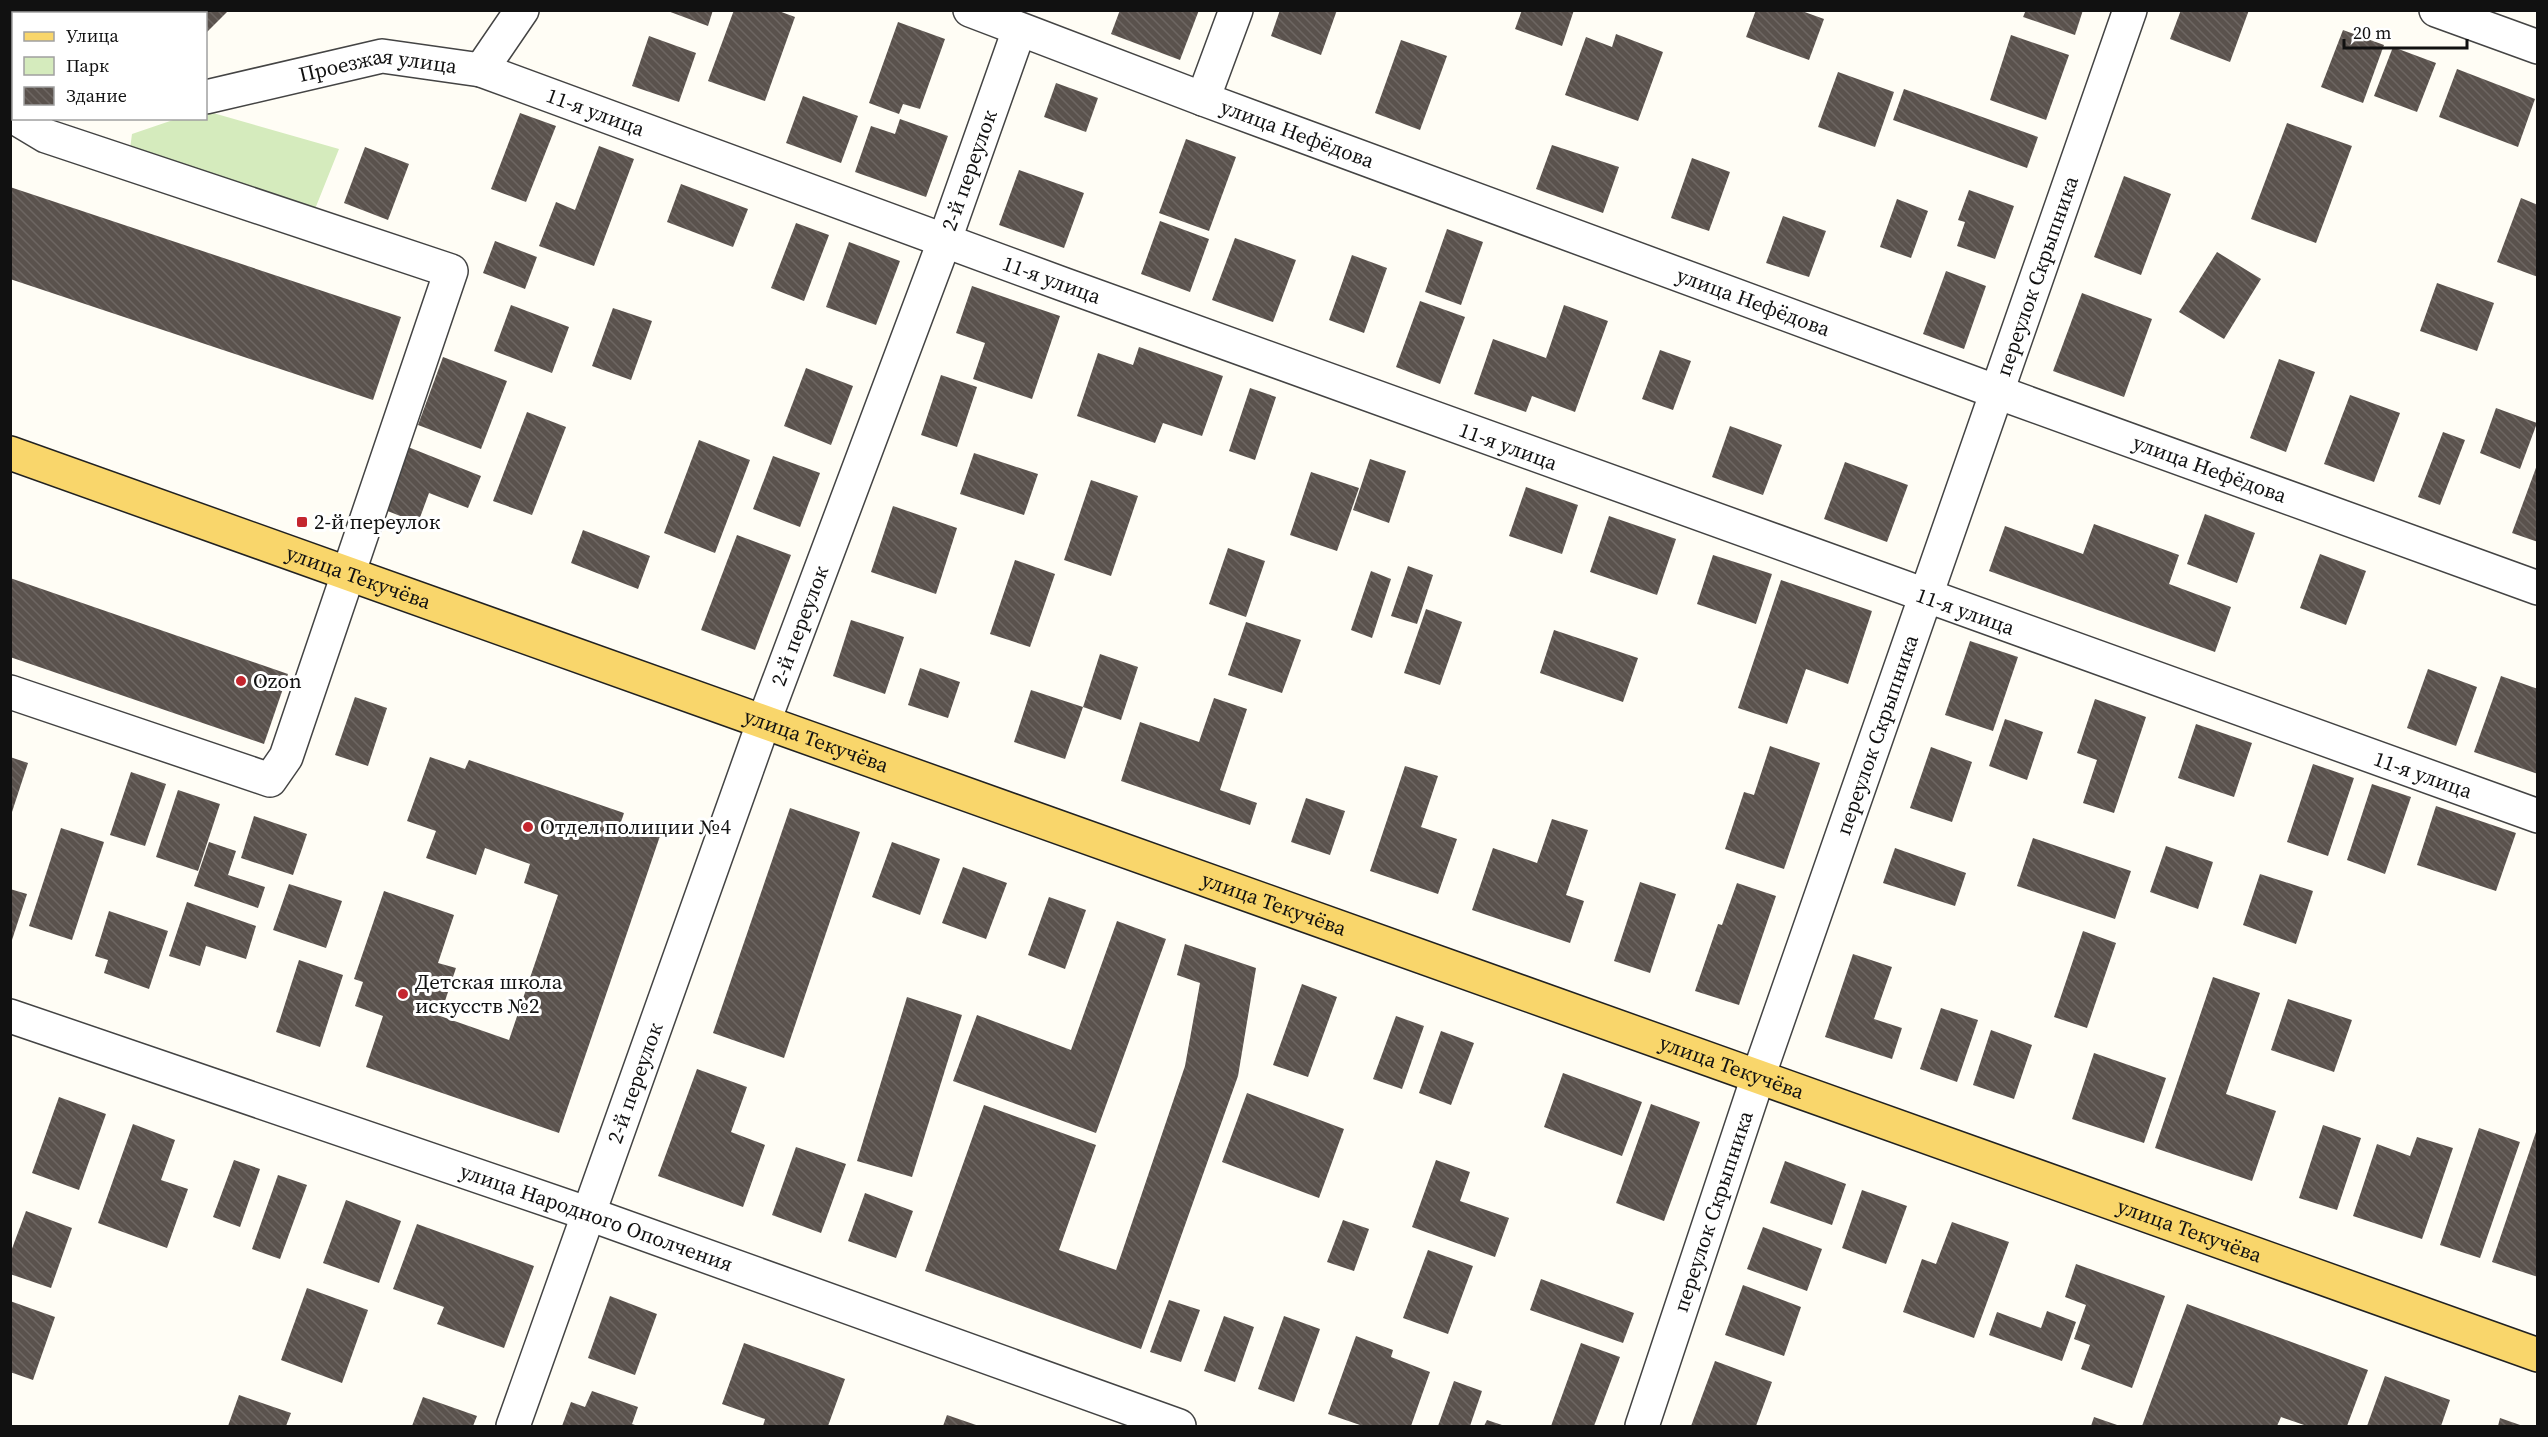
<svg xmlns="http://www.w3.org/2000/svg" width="2548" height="1437" font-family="'Source Serif 4',serif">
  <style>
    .park { fill: #d5ebbd }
    .building { fill: url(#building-back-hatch) }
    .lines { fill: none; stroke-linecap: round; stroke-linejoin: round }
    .minor-casing { stroke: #444; stroke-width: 36 }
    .major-casing { stroke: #222; stroke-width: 36 }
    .minor { stroke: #fff; stroke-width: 33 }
    .major { stroke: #f9d66b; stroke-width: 33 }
    .poi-dot { fill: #c4262e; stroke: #fff; stroke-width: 2 }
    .labels { text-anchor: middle; stroke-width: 6; stroke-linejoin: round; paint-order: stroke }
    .street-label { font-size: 21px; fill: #111; stroke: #fff }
    .poi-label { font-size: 21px; fill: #111; stroke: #fff; text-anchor: start }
  </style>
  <defs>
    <pattern id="building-back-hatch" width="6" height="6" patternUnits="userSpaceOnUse" patternTransform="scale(1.5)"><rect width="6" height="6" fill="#5a524d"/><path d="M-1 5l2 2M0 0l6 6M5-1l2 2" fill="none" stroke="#6d6662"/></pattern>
  </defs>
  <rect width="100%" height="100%" fill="#fffdf5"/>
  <path class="park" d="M206 111 339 149 315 209 130 149 132 134 176 119 206 118Z"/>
  <g class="building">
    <path d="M90 10H229L206 33V14H93Z"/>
    <path d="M665 10H713L708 26Z"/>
    <path d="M734 10H776L795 17 765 101 708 81Z"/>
    <path d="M1120 10H1199L1180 60 1111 34Z"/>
    <path d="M1280 10H1337L1321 55 1271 36Z"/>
    <path d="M1522 10H1574L1562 46 1515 29Z"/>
    <path d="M1756 10H1799L1824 19 1809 60 1746 37Z"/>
    <path d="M2026 10H2083L2075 35 2023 17Z"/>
    <path d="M2181 10H2249L2230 62 2170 39Z"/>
    <path d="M898 22 945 39 920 109 903 104 899 114 869 103Z"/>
    <path d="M2343 30 2384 45 2363 103 2321 87Z"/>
    <path d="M1616 34 1663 52 1638 121 1565 95 1586 37 1612 47Z"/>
    <path d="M2011 35 2069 55 2046 120 1990 100Z"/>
    <path d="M649 36 696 53 679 102 632 86Z"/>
    <path d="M1401 40 1447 56 1420 130 1375 113Z"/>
    <path d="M2393 47 2436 63 2417 112 2374 96Z"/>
    <path d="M2457 69 2535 99 2518 147 2439 117Z"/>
    <path d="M1838 72 1894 92 1875 147 1818 127Z"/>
    <path d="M1056 83 1098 98 1086 132 1044 117Z"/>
    <path d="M1904 89 2038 137 2027 168 1893 120Z"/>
    <path d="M803 96 858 116 841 163 786 143Z"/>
    <path d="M520 113 556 126 526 202 491 189Z"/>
    <path d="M900 119 948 136 926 197 855 172 871 126 895 134Z"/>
    <path d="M2287 123 2352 146 2316 243 2251 219Z"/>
    <path d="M1186 139 1236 157 1209 231 1159 213Z"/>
    <path d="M1552 145 1619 167 1603 213 1536 189Z"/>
    <path d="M599 146 634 159 594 266 539 246 556 202 575 210Z"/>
    <path d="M365 147 409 164 388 220 344 203Z"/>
    <path d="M1692 158 1730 172 1709 231 1671 218Z"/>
    <path d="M1019 170 1084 193 1064 248 999 225Z"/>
    <path d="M2124 176 2171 194 2141 275 2094 257Z"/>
    <path d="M681 184 748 209 733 247 667 222Z"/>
    <path d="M10 187 401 317 373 400 10 279Z"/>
    <path d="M1969 190 2014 206 1995 259 1957 246 1965 222 1958 220Z"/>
    <path d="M2521 198 2538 205V277L2497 262Z"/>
    <path d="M1897 199 1928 211 1911 258 1880 247Z"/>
    <path d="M1783 216 1826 231 1809 277 1766 263Z"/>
    <path d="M1160 221 1209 239 1190 292 1141 274Z"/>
    <path d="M796 223 829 235 804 301 771 288Z"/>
    <path d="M1447 229 1483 242 1461 305 1425 292Z"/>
    <path d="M1235 238 1296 260 1273 322 1212 300Z"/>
    <path d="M495 241 537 257 525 289 483 273Z"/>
    <path d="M849 242 900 261 876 325 826 307Z"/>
    <path d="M2217 252 2261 279 2224 339 2179 312Z"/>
    <path d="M1352 255 1387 268 1364 333 1329 320Z"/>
    <path d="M1946 271 1986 286 1964 349 1923 334Z"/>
    <path d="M2437 283 2494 303 2477 351 2420 331Z"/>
    <path d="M972 286 1060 316 1032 399 973 379 985 343 956 333Z"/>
    <path d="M2082 293 2152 319 2124 397 2053 371Z"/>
    <path d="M1420 301 1465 317 1440 384 1396 367Z"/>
    <path d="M511 305 569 327 552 373 494 351Z"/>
    <path d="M1564 305 1608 321 1575 412 1532 396 1526 412 1474 394 1493 339 1546 358Z"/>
    <path d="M613 308 652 321 631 380 592 366Z"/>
    <path d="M1139 347 1223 376 1202 436 1163 423 1155 443 1077 416 1098 353 1133 365Z"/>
    <path d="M1660 350 1691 361 1673 410 1642 399Z"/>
    <path d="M443 357 507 381 481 449 418 425Z"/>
    <path d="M2279 359 2315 372 2286 452 2250 438Z"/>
    <path d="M806 368 853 386 831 445 784 426Z"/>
    <path d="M941 375 977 387 957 447 921 435Z"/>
    <path d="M1250 388 1276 397 1255 460 1229 451Z"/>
    <path d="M2350 395 2400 413 2374 482 2324 464Z"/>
    <path d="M2496 408 2537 423 2520 469 2480 453Z"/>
    <path d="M527 412 566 427 532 515 493 501Z"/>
    <path d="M1730 426 1782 445 1763 495 1712 477Z"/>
    <path d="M2443 432 2465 440 2440 505 2418 497Z"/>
    <path d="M699 440 750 460 715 553 664 533Z"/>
    <path d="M408 447 481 476 468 508 429 493 418 523 385 510Z"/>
    <path d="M974 453 1038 474 1024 515 960 494Z"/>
    <path d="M773 456 820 473 800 527 753 509Z"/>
    <path d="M1370 459 1406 471 1389 523 1353 510Z"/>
    <path d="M1845 462 1908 485 1887 542 1824 519Z"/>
    <path d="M2537 465H2538V542L2512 533Z"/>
    <path d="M1311 472 1359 488 1337 551 1290 535Z"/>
    <path d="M1091 480 1138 496 1111 576 1064 560Z"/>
    <path d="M1526 487 1578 505 1562 554 1509 536Z"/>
    <path d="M893 506 957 528 936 594 871 572Z"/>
    <path d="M2205 514 2255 533 2237 583 2187 564Z"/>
    <path d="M1609 516 1676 539 1657 595 1590 572Z"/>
    <path d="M2094 524 2179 555 2169 584 2231 607 2215 652 1989 571 2005 526 2083 554Z"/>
    <path d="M583 530 650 556 638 589 571 563Z"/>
    <path d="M737 535 791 555 755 650 701 630Z"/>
    <path d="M1228 548 1265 561 1246 617 1209 604Z"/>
    <path d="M2320 554 2366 571 2346 625 2300 608Z"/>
    <path d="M1713 555 1772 574 1756 624 1697 604Z"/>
    <path d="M1015 560 1055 574 1030 647 990 634Z"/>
    <path d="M1408 566 1433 575 1417 624 1391 616Z"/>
    <path d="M1371 571 1391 579 1372 638 1351 630Z"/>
    <path d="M10 578 288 674 264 744 10 657Z"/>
    <path d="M1781 580 1872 611 1848 684 1806 669 1787 724 1738 708Z"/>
    <path d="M1426 609 1462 622 1440 685 1404 673Z"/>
    <path d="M851 620 904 637 885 694 833 676Z"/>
    <path d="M1246 622 1301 640 1282 693 1228 675Z"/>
    <path d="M1554 630 1638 658 1623 702 1540 673Z"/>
    <path d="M1970 641 2018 657 1993 731 1945 715Z"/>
    <path d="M1100 654 1138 667 1121 720 1083 707Z"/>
    <path d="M920 668 960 682 948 718 908 705Z"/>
    <path d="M2428 669 2477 687 2456 746 2407 728Z"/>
    <path d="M2501 676 2538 689V774L2474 752Z"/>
    <path d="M1031 690 1083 707 1065 759 1014 742Z"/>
    <path d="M355 697 387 708 368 766 335 755Z"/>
    <path d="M1214 698 1247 709 1220 790 1257 803 1250 825 1121 781 1140 722 1199 742Z"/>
    <path d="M2095 699 2146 717 2114 813 2083 803 2097 760 2077 753Z"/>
    <path d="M2005 719 2043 732 2027 780 1989 766Z"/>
    <path d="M2196 724 2252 743 2234 797 2178 778Z"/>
    <path d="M1770 746 1820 763 1784 869 1725 849 1744 792 1754 795Z"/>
    <path d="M1931 747 1972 762 1952 822 1910 808Z"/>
    <path d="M10 757 28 763 11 815H10Z"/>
    <path d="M430 757 465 769 469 760 624 813 621 822 660 836 559 1133 366 1067 383 1016 355 1006 363 982 354 979 384 891 454 915 438 963 456 968 440 1016 509 1040 558 895 524 883 530 864 485 848 476 875 426 858 436 831 407 821Z"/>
    <path d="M2313 764 2354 778 2328 856 2287 842Z"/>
    <path d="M1405 766 1438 776 1421 827 1457 839 1438 894 1370 871Z"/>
    <path d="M131 772 166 784 145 846 110 835Z"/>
    <path d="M2372 784 2411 797 2385 874 2347 860Z"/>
    <path d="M178 790 220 804 198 871 156 857Z"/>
    <path d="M1306 798 1345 811 1330 855 1291 842Z"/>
    <path d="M2436 806 2516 833 2496 891 2417 865Z"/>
    <path d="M790 808 860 832 784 1058 713 1033Z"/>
    <path d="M254 816 307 834 293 875 241 858Z"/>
    <path d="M1552 819 1588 830 1566 895 1584 901 1570 943 1472 910 1493 848 1537 863Z"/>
    <path d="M61 828 104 842 72 940 29 926Z"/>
    <path d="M2033 838 2131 871 2115 919 2017 886Z"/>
    <path d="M209 842 236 851 228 875 265 887 258 908 194 886Z"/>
    <path d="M892 842 940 859 920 915 872 897Z"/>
    <path d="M2166 846 2213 862 2198 909 2150 892Z"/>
    <path d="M1895 848 1966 873 1955 906 1883 883Z"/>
    <path d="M963 867 1007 883 986 939 942 923Z"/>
    <path d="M2260 874 2313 891 2296 944 2243 925Z"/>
    <path d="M1640 882 1676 894 1650 973 1614 961Z"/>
    <path d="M1737 883 1776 896 1739 1005 1695 991 1718 924 1722 925Z"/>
    <path d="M289 884 342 901 326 948 273 930Z"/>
    <path d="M10 889 27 894 11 943H10Z"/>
    <path d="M1049 897 1086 910 1065 969 1028 955Z"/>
    <path d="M187 902 256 926 246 959 206 946 200 966 169 956Z"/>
    <path d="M109 911 168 931 149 989 104 973 108 960 95 956Z"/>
    <path d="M1117 921 1166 939 1096 1133 953 1081 977 1015 1071 1050Z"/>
    <path d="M2083 931 2116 943 2087 1028 2054 1017Z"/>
    <path d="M1185 944 1256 968 1238 1076 1141 1349 925 1271 984 1105 1096 1145 1059 1250 1116 1270 1185 1066 1200 983 1177 975Z"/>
    <path d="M1853 954 1892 967 1874 1019 1902 1028 1892 1059 1825 1037Z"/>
    <path d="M299 960 343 975 320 1047 276 1032Z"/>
    <path d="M2213 977 2260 993 2226 1094 2276 1111 2252 1181 2155 1148Z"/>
    <path d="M1302 984 1337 997 1308 1077 1273 1065Z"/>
    <path d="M907 997 962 1015 912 1177 857 1161Z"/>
    <path d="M2288 999 2352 1020 2334 1072 2271 1050Z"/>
    <path d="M1941 1008 1978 1020 1957 1082 1920 1069Z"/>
    <path d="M1396 1016 1424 1026 1402 1089 1373 1079Z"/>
    <path d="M1991 1030 2032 1045 2014 1099 1973 1085Z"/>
    <path d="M1441 1031 1474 1043 1451 1105 1419 1093Z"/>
    <path d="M2094 1053 2166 1078 2144 1143 2072 1119Z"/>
    <path d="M697 1069 747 1087 731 1132 765 1145 743 1207 658 1176Z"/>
    <path d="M1563 1073 1642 1102 1622 1156 1544 1127Z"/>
    <path d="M1247 1093 1344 1129 1319 1198 1222 1162Z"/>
    <path d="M59 1097 106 1114 79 1190 32 1173Z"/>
    <path d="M1651 1104 1700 1122 1664 1221 1616 1203Z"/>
    <path d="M133 1124 175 1140 161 1180 188 1189 167 1248 98 1223Z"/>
    <path d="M2323 1125 2361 1138 2337 1210 2299 1198Z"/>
    <path d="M2479 1128 2520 1142 2480 1258 2440 1245Z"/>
    <path d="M2537 1129H2538V1277L2492 1262Z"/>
    <path d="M2417 1137 2453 1148 2422 1239 2353 1216 2377 1144 2410 1156Z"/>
    <path d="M796 1147 846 1164 821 1233 772 1215Z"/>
    <path d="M234 1160 260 1169 240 1227 213 1217Z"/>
    <path d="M1436 1160 1470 1172 1460 1201 1509 1218 1495 1257 1412 1227Z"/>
    <path d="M1785 1161 1846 1184 1832 1225 1770 1203Z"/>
    <path d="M278 1175 307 1185 280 1259 252 1249Z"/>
    <path d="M1862 1190 1907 1206 1886 1264 1842 1248Z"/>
    <path d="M865 1193 913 1211 896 1258 848 1241Z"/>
    <path d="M346 1200 401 1221 379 1283 323 1263Z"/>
    <path d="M26 1211 72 1228 51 1288 10 1274V1254Z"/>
    <path d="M1343 1220 1369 1229 1354 1271 1327 1262Z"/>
    <path d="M1952 1222 2009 1242 1974 1338 1903 1312 1922 1259 1936 1264Z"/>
    <path d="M417 1224 534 1266 504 1348 437 1324 444 1307 393 1289Z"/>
    <path d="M1763 1227 1822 1249 1807 1291 1747 1269Z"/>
    <path d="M1428 1250 1473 1266 1448 1334 1403 1318Z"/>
    <path d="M2076 1264 2165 1296 2132 1388 2081 1369 2090 1345 2074 1339 2086 1305 2065 1297Z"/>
    <path d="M1541 1279 1634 1313 1623 1343 1530 1310Z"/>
    <path d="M1743 1285 1801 1307 1784 1356 1725 1335Z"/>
    <path d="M307 1288 368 1310 342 1383 281 1360Z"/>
    <path d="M610 1296 657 1314 635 1375 588 1358Z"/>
    <path d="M1169 1300 1200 1310 1181 1362 1150 1352Z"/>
    <path d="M10 1301 55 1317 33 1380 10 1372Z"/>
    <path d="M2187 1304 2368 1370 2347 1426H2307L2281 1417 2277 1426H2142Z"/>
    <path d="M2047 1311 2076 1322 2062 1361 1989 1335 1997 1312 2041 1328Z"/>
    <path d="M1224 1316 1254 1327 1235 1382 1204 1371Z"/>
    <path d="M1284 1316 1320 1329 1294 1402 1258 1389Z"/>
    <path d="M1356 1336 1393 1350 1391 1357 1430 1372 1411 1426H1363L1328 1414Z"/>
    <path d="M744 1343 845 1379 828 1426H763L765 1419 722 1404Z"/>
    <path d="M1581 1343 1620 1357 1594 1426H1551Z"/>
    <path d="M1715 1361 1772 1382 1756 1426H1691Z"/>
    <path d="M2385 1376 2450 1400 2441 1426H2367Z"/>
    <path d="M1454 1381 1482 1391 1470 1426H1438Z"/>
    <path d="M592 1391 638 1407 632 1424 638 1426H562L571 1402 585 1407Z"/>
    <path d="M239 1395 291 1413 286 1426H228Z"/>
    <path d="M423 1397 477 1416 473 1426H412Z"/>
    <path d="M947 1415 979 1426H943Z"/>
    <path d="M2094 1417 2120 1426H2091Z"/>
    <path d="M2500 1418 2523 1426H2498Z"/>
    <path d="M1487 1420 1505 1426H1484Z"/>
  </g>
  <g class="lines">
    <defs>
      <g id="minor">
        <path id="s1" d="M970 10 1203 99 1997 392 2538 588"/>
        <path d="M2436 10 2538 47"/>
        <path d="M10 29 14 25"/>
        <path id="s2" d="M481 70C1165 323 1850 572 2538 816"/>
        <path id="s3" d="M206 97 382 56 481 70 522 10"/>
        <path d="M1203 99 1236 10"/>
        <path d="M10 692 270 780 286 757 451 271 46 136 16 118"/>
        <path id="s4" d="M10 1016 589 1214 1179 1426"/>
        <path id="s5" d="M513 1426 764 721 944 242 1019 30"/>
        <path id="s6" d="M1642 1426 1758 1077 2130 10"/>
      </g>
      <g id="major">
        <path id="s7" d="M10 453 2538 1355"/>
      </g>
    </defs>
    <use href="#minor" class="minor-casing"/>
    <use href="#major" class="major-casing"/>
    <use href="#minor" class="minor"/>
    <use href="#major" class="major"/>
  </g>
  <g class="poi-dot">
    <rect x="296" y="516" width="12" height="12" rx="3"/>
    <circle cx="241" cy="681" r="6"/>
    <circle cx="528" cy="827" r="6"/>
    <circle cx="403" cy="994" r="6"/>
  </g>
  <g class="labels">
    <g class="street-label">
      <text dy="7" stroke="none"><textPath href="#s3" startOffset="176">Проезжая улица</textPath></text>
      <text dy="7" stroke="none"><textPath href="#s2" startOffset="122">11-я улица</textPath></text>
      <text dy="7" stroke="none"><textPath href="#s1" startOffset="350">улица Нефёдова</textPath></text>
      <text dy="7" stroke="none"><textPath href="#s5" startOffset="1336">2-й переулок</textPath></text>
      <text dy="7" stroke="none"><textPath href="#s6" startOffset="1216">переулок Скрыпника</textPath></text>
      <text dy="7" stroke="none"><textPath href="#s2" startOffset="608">11-я улица</textPath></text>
      <text dy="7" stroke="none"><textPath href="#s1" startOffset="836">улица Нефёдова</textPath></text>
      <text dy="7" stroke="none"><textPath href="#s2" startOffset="1094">11-я улица</textPath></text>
      <text dy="7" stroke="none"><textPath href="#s1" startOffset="1322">улица Нефёдова</textPath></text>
      <text dy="7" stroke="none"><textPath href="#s7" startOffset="370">улица Текучёва</textPath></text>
      <text dy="7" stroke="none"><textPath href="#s2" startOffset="1580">11-я улица</textPath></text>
      <text dy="7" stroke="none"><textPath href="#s5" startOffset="850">2-й переулок</textPath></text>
      <text dy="7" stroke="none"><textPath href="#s6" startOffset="730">переулок Скрыпника</textPath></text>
      <text dy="7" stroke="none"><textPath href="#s7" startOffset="856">улица Текучёва</textPath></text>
      <text dy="7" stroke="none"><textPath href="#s2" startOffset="2066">11-я улица</textPath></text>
      <text dy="7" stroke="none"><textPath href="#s7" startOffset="1342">улица Текучёва</textPath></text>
      <text dy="7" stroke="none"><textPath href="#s7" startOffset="1828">улица Текучёва</textPath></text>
      <text dy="7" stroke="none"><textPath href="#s5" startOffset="364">2-й переулок</textPath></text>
      <text dy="7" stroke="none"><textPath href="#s6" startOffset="226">переулок Скрыпника</textPath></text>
      <text dy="7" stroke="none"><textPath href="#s4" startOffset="620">улица Народного Ополчения</textPath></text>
      <text dy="7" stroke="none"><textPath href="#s7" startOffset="2314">улица Текучёва</textPath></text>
    </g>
    <g class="poi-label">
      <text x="314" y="529">2-й переулок</text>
      <text x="253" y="688">Ozon</text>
      <text x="540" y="834">Отдел полиции №4</text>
      <text x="415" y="989">Детская школа<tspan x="415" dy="24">искусств №2</tspan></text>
    </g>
  </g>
  <rect width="2548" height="1437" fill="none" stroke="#111111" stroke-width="24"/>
  <rect x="12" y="12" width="195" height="108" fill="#ffffff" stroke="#a0a0a0" stroke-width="1.5"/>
  <rect x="24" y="32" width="30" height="9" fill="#f9d66b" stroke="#a0a0a0" stroke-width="1.5"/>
  <text x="66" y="42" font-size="18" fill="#111111">Улица</text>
  <rect x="24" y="57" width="30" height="18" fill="#d5ebbd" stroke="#a0a0a0" stroke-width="1.5"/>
  <text x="66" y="72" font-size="18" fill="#111111">Парк</text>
  <rect x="24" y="87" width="30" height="18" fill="url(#building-back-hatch)" stroke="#a0a0a0" stroke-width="1.5"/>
  <text x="66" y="102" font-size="18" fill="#111111">Здание</text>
  <path d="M2344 39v9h123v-9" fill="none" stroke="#111111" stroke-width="3"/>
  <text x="2353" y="39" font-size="18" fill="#111111" stroke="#ffffff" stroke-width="4.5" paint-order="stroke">20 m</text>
</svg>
